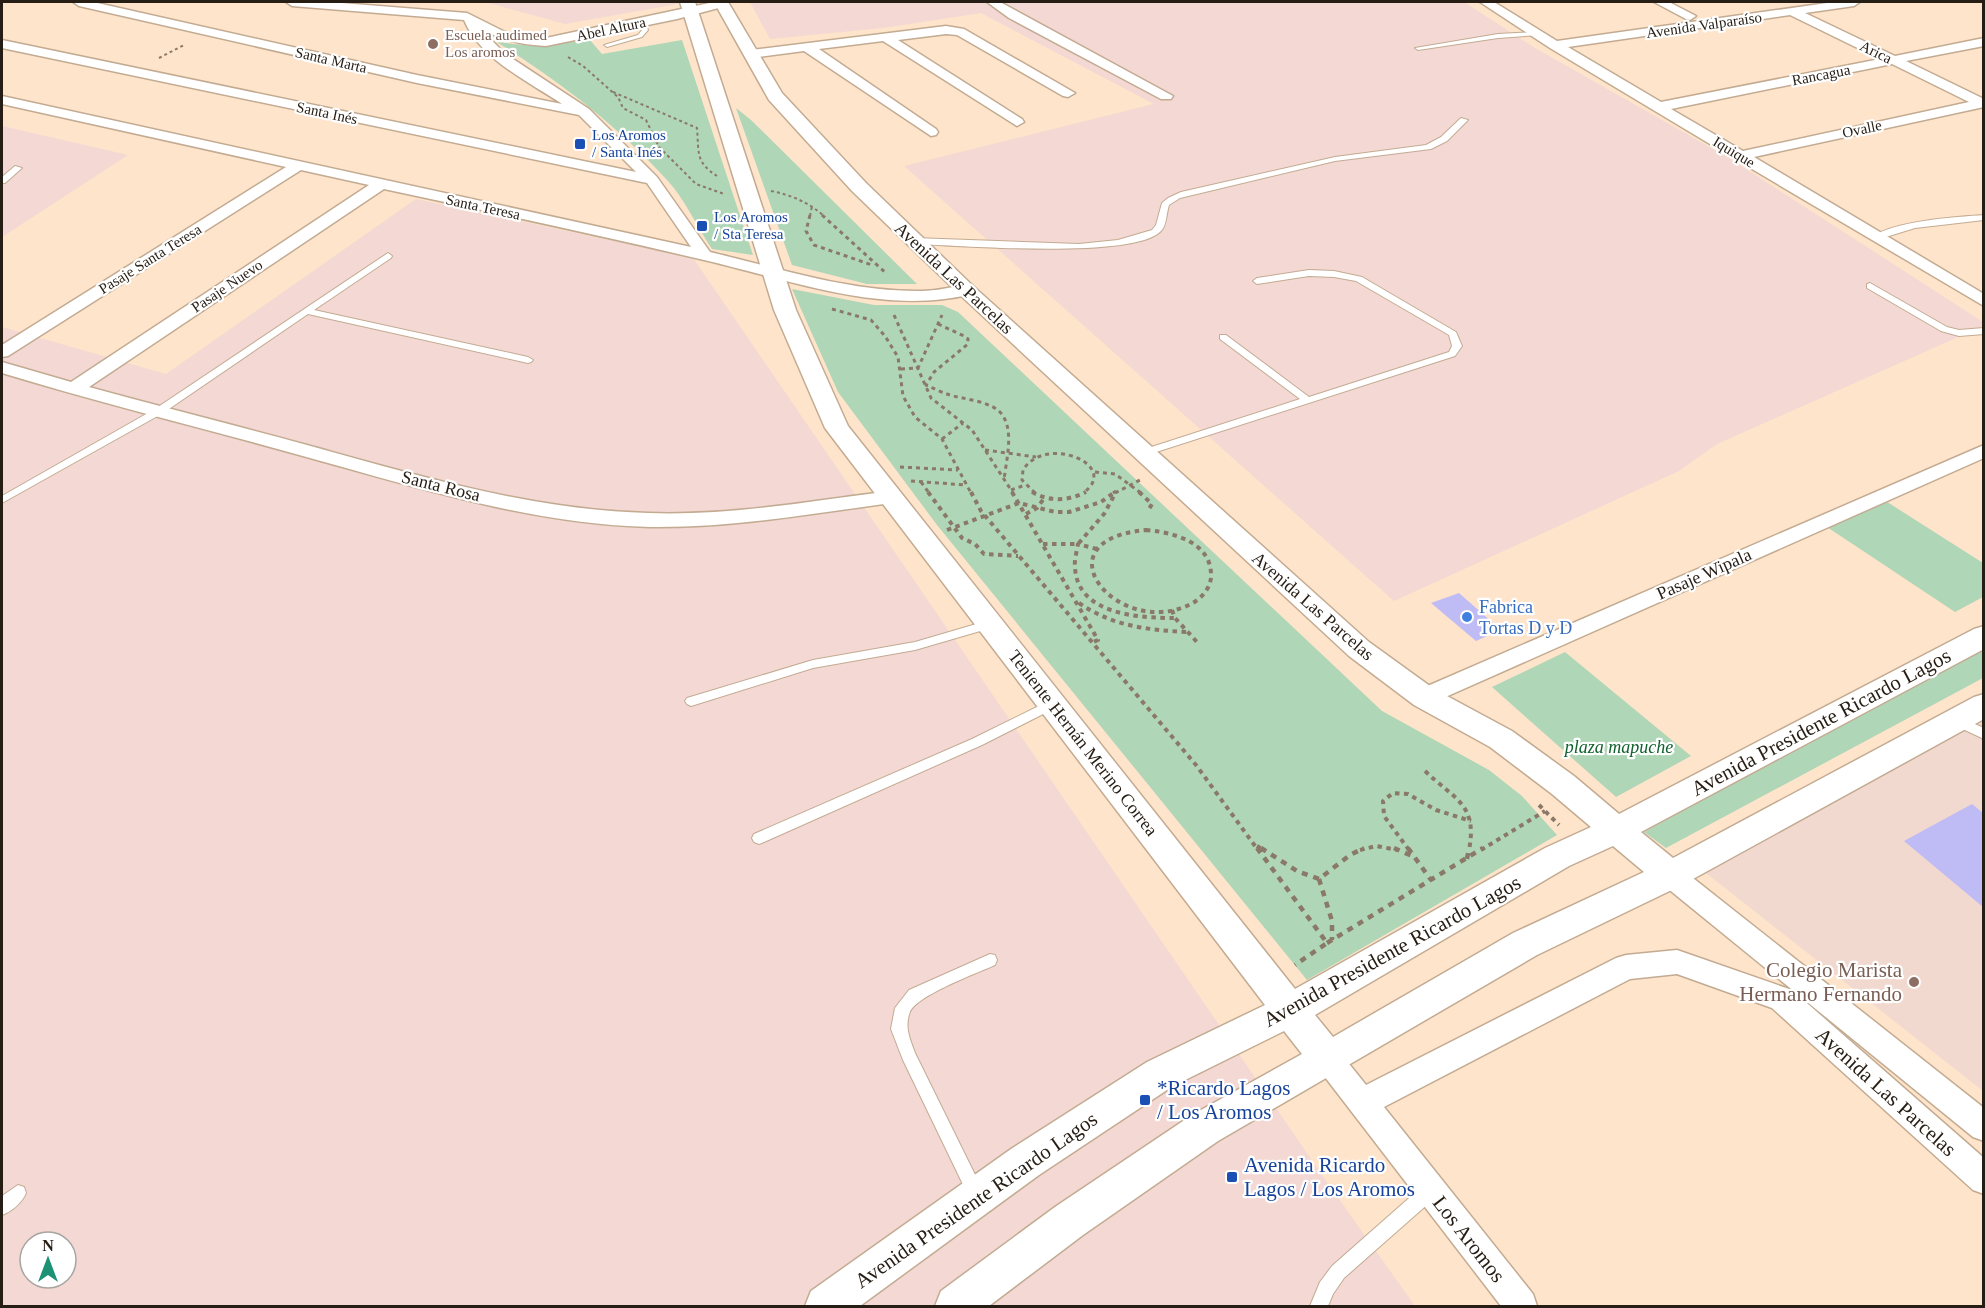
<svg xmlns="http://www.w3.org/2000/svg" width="1985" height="1308" font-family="'Times New Roman',serif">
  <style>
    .industrial { fill: #f3d8d4; fill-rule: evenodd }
    .education { fill: #f1d9cf }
    .green { fill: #afd6b6 }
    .building { fill: #bfbbf5 }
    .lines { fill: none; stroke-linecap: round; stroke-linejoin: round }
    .service-casing { stroke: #c3ab92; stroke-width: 2 }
    .minor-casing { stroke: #c3ab92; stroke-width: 3 }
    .tertiary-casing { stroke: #c3ab92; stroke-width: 3 }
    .path-far3 { stroke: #8a7968; stroke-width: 2; stroke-dasharray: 3 3; stroke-linecap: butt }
    .path-far2 { stroke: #8a7968; stroke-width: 3; stroke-dasharray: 4 4; stroke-linecap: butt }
    .path-far1 { stroke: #8a7968; stroke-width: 4; stroke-dasharray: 4.5 4.5; stroke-linecap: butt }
    .path { stroke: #8a7968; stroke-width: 4.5; stroke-dasharray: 6 6; stroke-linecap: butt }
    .service { fill: #fff; fill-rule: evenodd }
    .minor { fill: #fff; fill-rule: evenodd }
    .tertiary { fill: #fff; fill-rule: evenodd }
    .education-dot { fill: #8d6e63; stroke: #fff; stroke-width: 2 }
    .transit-dot { fill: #1a4fb4; stroke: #fff; stroke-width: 2 }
    .shop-dot { fill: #3f7fe0; stroke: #fff; stroke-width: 2 }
    .labels { text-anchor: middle; stroke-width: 4.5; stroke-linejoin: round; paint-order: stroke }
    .far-street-label { font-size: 15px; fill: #261d14; stroke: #fff }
    .far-education-label { font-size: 15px; fill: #785e54; stroke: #fff; text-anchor: start }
    .far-transit-label { font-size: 15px; fill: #164399; stroke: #fff; text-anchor: start }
    .street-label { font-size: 18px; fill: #261d14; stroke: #fff }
    .shop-label { font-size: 18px; fill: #366cbe; stroke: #fff; text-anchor: start }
    .park-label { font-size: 18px; font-style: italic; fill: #10612d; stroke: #fff }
    .near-street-label { font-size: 21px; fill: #261d14; stroke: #fff }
    .near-education-label { font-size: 21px; fill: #785e54; stroke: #fff; text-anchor: end }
    .near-transit-label { font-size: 21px; fill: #164399; stroke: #fff; text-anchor: start }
  </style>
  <rect width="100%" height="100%" fill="#fee4ca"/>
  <g class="industrial">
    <path d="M485 2H689L565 24Z"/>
    <path d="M750 2H1464L1535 48 1729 158 1983 322V326L1717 444 1679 471 1394 601 904 166 1154 104 981 13 883 28 770 39Z"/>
    <path d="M2 126 128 155 2 237Z"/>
    <path d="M416 199 693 258 1324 1178 1415 1306H2V327L166 374ZM30 1242H66V1278H30Z"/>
  </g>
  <path class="education" d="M1983 711V1091L1706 873Z"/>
  <g class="green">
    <path d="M589 39 602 54 682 40 753 255 712 249C697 227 685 199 667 180 617 125 558 80 495 41 530 48 554 46 589 39Z"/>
    <path d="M736 108 751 120 917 284H867L792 265Z"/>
    <path d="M792 289 874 305H942L958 312 1382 711 1489 770 1522 796 1557 835 1307 980 937 525 838 392Z"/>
    <path d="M1884 500 1983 563V597L1955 612 1827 527Z"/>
    <path d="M1983 648V678L1666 848 1644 832Z"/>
    <path d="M1565 652 1691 756 1616 797 1492 687Z"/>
  </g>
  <g class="building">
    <path d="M1459 593 1501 630 1476 641 1431 603Z"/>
    <path d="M1972 804 1983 813V907L1904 841Z"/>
  </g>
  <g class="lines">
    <defs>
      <g id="service">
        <path d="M640 22H644L648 30 642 37 607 47 604 45 638 35 642 30Z"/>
        <path d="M1537 32 1539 33V35L1498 38 1418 50 1415 48 1498 34Z"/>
        <path d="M1461 118 1468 120 1447 141 1431 149 1335 161 1180 198 1169 205C1166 214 1167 225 1161 231 1134 260 957 245 914 244L910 241 914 238 1079 244 1118 240 1152 230 1156 225 1162 203 1168 198 1181 192 1335 157 1426 145 1441 137Z"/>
        <path d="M15 166 22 168 5 183H2V177Z"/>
        <path d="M1984 215V220L1915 228 1876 240 1872 237C1894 221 1955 217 1984 215Z"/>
        <path d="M388 253 392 256 391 258 314 310 528 357 533 360 531 362 528 363 308 314 163 413 2 503V496L155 409Z"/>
        <path d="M1309 270 1334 271 1362 277 1456 332 1462 346 1455 356 1147 455H1139L1138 453 1139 451 1300 399 1220 339V335H1226L1309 397 1449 352 1452 346 1449 335 1356 281 1334 277 1309 276 1257 284 1253 281 1257 278Z"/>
        <path d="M1870 283 1947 327 1959 330 1984 328V334L1959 336 1941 331 1867 288V284Z"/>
        <path d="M990 620 994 621 996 624 994 627 915 650 813 668 691 706 687 704 685 701 687 698 813 660 915 642Z"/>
        <path d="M1053 699 1057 701 1059 704 1057 707 982 745 764 842 759 844 754 842 752 838 754 834 972 739Z"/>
        <path d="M1956 716 1984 728V739L1952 724 1950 721 1952 718Z"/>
        <path d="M990 954 995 955 997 960 995 965C977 973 916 996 910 1012 904 1027 910 1039 915 1053L984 1193 982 1199 976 1201 970 1199 903 1060 891 1029 895 1008 909 990Z"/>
        <path d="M1431 1182 1437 1184 1439 1190 1437 1196 1344 1278 1333 1294 1328 1306H1310L1320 1282 1332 1266 1425 1184Z"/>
        <path d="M18 1185 24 1187 26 1193C22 1203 11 1212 2 1215V1196Z"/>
      </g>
      <g id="minor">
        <path d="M73 2H93L417 75 562 104C529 82 480 59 464 20L292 6 286 2H329L467 13 505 32 546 38 714 2H727L726 6 677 19 546 46C523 45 502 40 481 29L504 53 589 109 657 177 710 252C778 268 849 292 921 291 936 291 951 287 966 285L972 286 974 290 972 294C883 316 790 280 704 260 597 235 491 212 384 189L89 387C161 407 235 425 307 445 419 476 532 510 648 513 729 516 811 501 891 491L898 492 901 497 898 502 891 503C811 514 731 528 650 527 528 524 409 485 292 453 195 426 97 402 2 373V362L71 382 369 185 301 170 8 356 2 357V345L286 167 2 104V96L691 247 647 183 2 48V40L636 172 579 115 417 83 79 6Z"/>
        <path d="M987 2H1000L1173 96 1171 99H1161L1009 18Z"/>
        <path d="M1480 2H1494L1557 41 1834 2H1860L1854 6 1805 13 1895 56 1984 38V46L1906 61 1984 99V107L1754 157 1984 294V306L1735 159 1550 48ZM1790 15 1880 59 1661 102 1568 47ZM1892 64 1969 102 1743 151 1671 109Z"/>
        <path d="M1654 2H1669L1696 16 1690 20 1686 19Z"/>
        <path d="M946 26 964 29 1075 93 1068 97 1063 96 957 35 946 34 898 40 1022 119 1024 122 1017 126 883 41 819 49 936 129 938 132 936 135 931 136 804 51 751 58 745 54 751 50Z"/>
        <path d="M1984 445V458L1432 703 1424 706 1416 703 1412 697 1416 691Z"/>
        <path d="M1670 864 1679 867 1984 1108V1141L1973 1137 1661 883 1657 875 1661 867Z"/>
        <path d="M1677 950 1792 990 1984 1158V1194L1973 1190 1772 1008 1677 974 1630 979 1384 1107 1533 1294 1537 1306H1501L1318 1068 1314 1059 1318 1050 1328 1046 1338 1050 1366 1085 1616 958 1626 955Z"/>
      </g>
      <path id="tertiary" d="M680 2H695L796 310 848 426 1295 989 1545 848 1591 827 1552 794 1490 747 1414 705 1349 656 959 294 852 191 769 100 714 2H728L782 93 866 183 973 286 1369 642 1434 689 1512 731 1574 776 1619 814 1974 629 1984 626V649L1641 832 1673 858 1974 697 1984 694V719L1682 885 1537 955 1218 1141 1083 1235 989 1306H935L941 1291 1055 1207 1192 1115 1302 1054 1284 1031 1173 1086 1039 1175 860 1306H805L811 1291 1011 1149 1147 1062 1265 1005 825 428 774 310ZM1613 846 1644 872 1513 933 1333 1037 1315 1015 1569 866Z"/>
    </defs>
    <use href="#service" class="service-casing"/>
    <use href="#minor" class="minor-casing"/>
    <use href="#tertiary" class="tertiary-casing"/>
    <g class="path-far3">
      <path d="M568 57 583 66 618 97 623 108 646 120 659 147 696 184 724 194"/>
      <path d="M159 58 184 45"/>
      <path d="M613 92 697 128C699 152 695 162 717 176"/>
      <path d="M771 191C791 195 808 202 824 216"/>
      <path d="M810 216 812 206"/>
    </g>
    <g class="path-far2">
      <path d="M810 215 806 231 814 245 872 265"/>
      <path d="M822 215 887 274"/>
      <path d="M832 309 871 320 885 336 898 357 903 396 915 417 942 439 971 493"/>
      <path d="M894 315 931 398 972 430 1013 493"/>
      <path d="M938 324 964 336 968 339V344L934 372 926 385C933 388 940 392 947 394 963 400 993 400 1003 416 1014 433 1006 461 1004 480"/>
      <path d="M901 369 918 368 942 315"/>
      <path d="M942 439 963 423"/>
      <path d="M985 450 1036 457"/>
      <path d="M900 467 958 470"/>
      <path d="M1095 472 1115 474 1141 493"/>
      <path d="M911 481 966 485"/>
      <path d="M921 482 929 493"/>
      <path d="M1011 490 1025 485"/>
      <path d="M1035 493 1022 480 1023 470C1046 433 1122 466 1083 493"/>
      <path d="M1113 493 1116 491"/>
      <path d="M1115 493 1140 480"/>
    </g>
    <g class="path-far1">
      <path d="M928 492 962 538 975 544 984 554 1018 556"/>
      <path d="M971 492 981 511 1196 765 1258 850"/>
      <path d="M1012 492 1098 640 1091 643"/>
      <path d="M1032 492C1050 502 1068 501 1086 492"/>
      <path d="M1139 492 1152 504 1149 509"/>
      <path d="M1026 514 1037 508 1045 497"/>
      <path d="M947 530 1019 503 1055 512H1069L1101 502 1115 492"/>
      <path d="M1146 530C1172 532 1212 542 1211 576 1211 588 1201 599 1191 604 1118 641 1035 540 1146 530Z"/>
      <path d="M1043 544H1078L1104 514 1116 492"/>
      <path d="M1097 549 1078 544C1077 551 1074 560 1075 567 1077 615 1139 618 1175 618"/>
      <path d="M1079 603C1112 626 1148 630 1187 632"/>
      <path d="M1172 610 1175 618 1197 642"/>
      <path d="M1425 771C1454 799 1478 804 1469 850"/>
      <path d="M1539 805 1559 825"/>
      <path d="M1257 846 1263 850"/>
      <path d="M1360 850 1376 846 1398 850"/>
      <path d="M1409 850 1384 816 1383 801 1393 793 1408 794 1436 810 1471 821"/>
      <path d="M1481 850 1545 811"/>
    </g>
    <g class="path">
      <path d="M1257 848 1327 943 1295 965"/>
      <path d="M1261 848 1297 871 1319 879 1350 855 1364 848"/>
      <path d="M1394 848 1412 856"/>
      <path d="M1408 848 1431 880"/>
      <path d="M1467 859 1469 848"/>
      <path d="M1319 879 1332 921V940"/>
      <path d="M1327 943 1483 848"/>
    </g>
    <use href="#service" class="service"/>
    <use href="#minor" class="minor"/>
    <use href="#tertiary" class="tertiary"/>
  </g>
  <g class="education-dot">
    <circle cx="433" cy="44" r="6"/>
    <circle cx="1914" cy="982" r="6"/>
  </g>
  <g class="transit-dot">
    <rect x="574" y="138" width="12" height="12" rx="3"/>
    <rect x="696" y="220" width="12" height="12" rx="3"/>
    <rect x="1139" y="1094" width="12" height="12" rx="3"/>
    <rect x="1226" y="1171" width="12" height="12" rx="3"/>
  </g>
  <circle class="shop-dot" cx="1467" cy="617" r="6"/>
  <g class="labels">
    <g class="far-street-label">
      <text transform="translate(1704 25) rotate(-8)" y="5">Avenida Valparaíso</text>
      <text transform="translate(611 29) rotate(-12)" y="5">Abel Altura</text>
      <text transform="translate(1876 52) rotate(26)" y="5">Arica</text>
      <text transform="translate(331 60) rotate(13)" y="5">Santa Marta</text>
      <text transform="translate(1821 75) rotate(-11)" y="5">Rancagua</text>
      <text transform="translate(327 113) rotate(12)" y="5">Santa Inés</text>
      <text transform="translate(1862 129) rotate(-12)" y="5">Ovalle</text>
      <text transform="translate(1734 152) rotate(31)" y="5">Iquique</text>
      <text transform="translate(483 207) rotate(12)" y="5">Santa Teresa</text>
      <text transform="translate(150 259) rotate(-32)" y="5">Pasaje Santa Teresa</text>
      <text transform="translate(227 286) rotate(-34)" y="5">Pasaje Nuevo</text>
    </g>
    <g class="far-education-label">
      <text x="445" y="40">Escuela audimed<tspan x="445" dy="17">Los aromos</tspan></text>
    </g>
    <g class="far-transit-label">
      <text x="592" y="140">Los Aromos<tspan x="592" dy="17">/ Santa Inés</tspan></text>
      <text x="714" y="222">Los Aromos<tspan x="714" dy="17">/ Sta Teresa</tspan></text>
    </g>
    <g class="street-label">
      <text transform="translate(954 278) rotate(43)" y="6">Avenida Las Parcelas</text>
      <text transform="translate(441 486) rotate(14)" y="6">Santa Rosa</text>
      <text transform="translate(1704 574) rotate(-24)" y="6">Pasaje Wipala</text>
      <text transform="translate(1313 606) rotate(41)" y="6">Avenida Las Parcelas</text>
      <text transform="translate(1083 743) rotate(52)" y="6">Teniente Hernán Merino Correa</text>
    </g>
    <g class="shop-label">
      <text x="1479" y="613">Fabrica<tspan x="1479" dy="21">Tortas D y D</tspan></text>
    </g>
    <g class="park-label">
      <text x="1619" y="753">plaza mapuche</text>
    </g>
    <g class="near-street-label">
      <text transform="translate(1821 722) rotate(-28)" y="7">Avenida Presidente Ricardo Lagos</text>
      <text transform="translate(1392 951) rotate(-29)" y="7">Avenida Presidente Ricardo Lagos</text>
      <text transform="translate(1886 1092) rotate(42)" y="7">Avenida Las Parcelas</text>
      <text transform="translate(976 1200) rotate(-35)" y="7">Avenida Presidente Ricardo Lagos</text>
      <text transform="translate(1469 1239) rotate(52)" y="7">Los Aromos</text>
    </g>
    <g class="near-education-label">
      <text x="1902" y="977">Colegio Marista<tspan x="1902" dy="24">Hermano Fernando</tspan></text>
    </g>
    <g class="near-transit-label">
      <text x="1157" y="1095">*Ricardo Lagos<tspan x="1157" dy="24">/ Los Aromos</tspan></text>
      <text x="1244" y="1172">Avenida Ricardo<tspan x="1244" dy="24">Lagos / Los Aromos</tspan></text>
    </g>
  </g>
  <rect width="1985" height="1308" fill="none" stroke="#261d14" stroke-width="6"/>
  <g transform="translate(48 1260)"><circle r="28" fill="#ffffff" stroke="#a8a5a1" stroke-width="1.5"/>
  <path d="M0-4.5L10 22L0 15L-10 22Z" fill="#1c9173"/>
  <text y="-9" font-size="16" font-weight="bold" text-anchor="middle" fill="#261d14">N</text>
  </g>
</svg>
